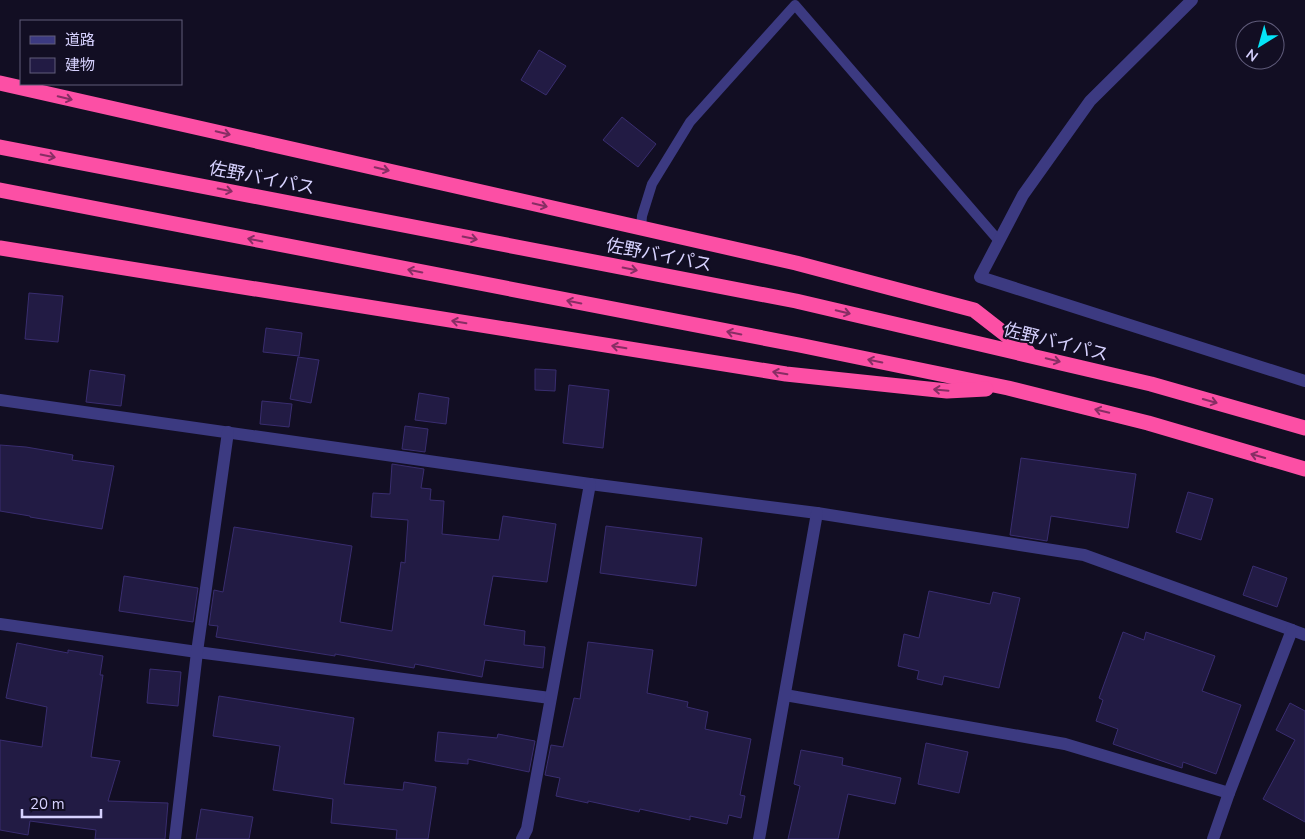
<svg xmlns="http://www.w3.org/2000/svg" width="1305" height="839" font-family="'Nunito Sans','Noto Sans JP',sans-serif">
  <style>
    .building { fill: #221b44; stroke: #392d6f }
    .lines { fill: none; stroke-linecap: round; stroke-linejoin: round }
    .lane { stroke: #3c3a81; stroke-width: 10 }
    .street { stroke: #3c3a81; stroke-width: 12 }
    .highway { stroke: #fc4fa5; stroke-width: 15 }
    .oneway { stroke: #872e64 }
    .labels { text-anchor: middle; stroke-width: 4.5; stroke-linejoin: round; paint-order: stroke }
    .street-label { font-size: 18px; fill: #d6d1fe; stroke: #120e23 }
  </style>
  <rect width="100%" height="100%" fill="#120e23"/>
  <g class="building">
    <path d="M539 50 566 66 546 95 521 80Z"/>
    <path d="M622 117 656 144 638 167 603 140Z"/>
    <path d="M29 293 63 296 58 342 25 339Z"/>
    <path d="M266 328 302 333 299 356 263 352Z"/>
    <path d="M298 357 319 360 311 403 290 399Z"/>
    <path d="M535 369 556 370 555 391 535 390Z"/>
    <path d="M90 370 125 375 121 406 86 402Z"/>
    <path d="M569 385 609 390 603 448 563 443Z"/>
    <path d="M419 393 449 398 446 424 415 420Z"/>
    <path d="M262 401 292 404 289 427 260 424Z"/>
    <path d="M405 426 428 429 425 452 402 449Z"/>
    <path d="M0 445 26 447 73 455 72 460 114 466 102 529 30 517V516L0 511Z"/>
    <path d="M1021 458 1136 474 1128 528 1051 516 1047 541 1010 535Z"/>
    <path d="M392 464 424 469 421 488 431 489 430 500 444 501 442 534 499 540 503 516 556 524 547 582 493 576 484 625 525 631 524 645 545 647 543 668 485 660 482 677 415 664 414 668 335 654V656L216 637 218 626 209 625 214 590 223 592 234 527 352 546 340 622 392 631 401 562 405 563 408 520 371 517 373 493 390 494Z"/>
    <path d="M1188 492 1213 499 1201 540 1176 532Z"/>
    <path d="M606 526 702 538 696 586 600 573Z"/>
    <path d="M1253 566 1287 578 1277 607 1243 595Z"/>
    <path d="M124 576 198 588 193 622 119 611Z"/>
    <path d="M929 591 990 604 993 592 1020 598 999 688 944 676 942 685 917 679 919 671 898 666 904 634 919 638Z"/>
    <path d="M1123 632 1144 640 1146 632 1215 656 1202 691 1241 705 1216 774 1183 762 1182 768 1113 744 1118 729 1096 721 1103 700 1099 698Z"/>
    <path d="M588 642 653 650 647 693 688 702 687 707 708 712 705 729 751 739 740 795 745 796 741 818 729 815 727 824 690 816V820L640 809 639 812 588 801V803L556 796 560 778 545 775 551 745 563 747 574 698 580 699Z"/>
    <path d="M17 643 68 653V650L103 656 100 675H103L91 757 120 761 108 801 168 803 165 839H95L96 830 30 821 28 835 0 830V740L42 747 47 707 6 698Z"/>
    <path d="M150 669 181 672 178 706 147 703Z"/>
    <path d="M219 696 354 718 344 784 403 790 404 782 436 787 428 839H396L397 830 331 823 333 799 273 790 280 746 213 736Z"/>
    <path d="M1290 703 1305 711V822L1263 799 1295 740 1276 730Z"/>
    <path d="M438 732 497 738 498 734 535 741 529 772 468 759V764L435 761Z"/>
    <path d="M926 743 968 752 959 793 918 784Z"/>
    <path d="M801 750 843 758 842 765 901 778 895 804 848 794 838 839H788L800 786 794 784Z"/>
    <path d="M201 809 253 817 249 839H196Z"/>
  </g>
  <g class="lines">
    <path class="lane" d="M641 228 642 216 652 184 690 122 795 5 999 241"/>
    <g class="street">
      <path d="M1192 0 1090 101 1023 195 980 277 1305 381"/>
      <path d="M0 400 590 484 817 513 1084 555 1292 630"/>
      <path d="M0 624 197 652 550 698"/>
      <path d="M785 695 1065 744 1229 793"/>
      <path d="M175 839 197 652 228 432"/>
      <path d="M522 839 527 829 590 484"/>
      <path d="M759 839 817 513"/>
      <path d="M1213 839 1229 793 1292 630 1305 635"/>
    </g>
    <g class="highway">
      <path d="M0 83 796 263 974 310 1028 352"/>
      <path d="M0 147 796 301 1151 384 1305 428"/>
      <path d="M0 190 799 345 1008 388 1148 423 1305 469"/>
      <path d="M0 248 786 374 947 391 986 389"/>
    </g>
  </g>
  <defs><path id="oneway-shaft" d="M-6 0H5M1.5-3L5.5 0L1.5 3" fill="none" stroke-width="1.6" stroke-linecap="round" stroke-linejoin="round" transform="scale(1.25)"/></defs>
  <g class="oneway">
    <use href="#oneway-shaft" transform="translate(65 98) rotate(13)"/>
    <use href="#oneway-shaft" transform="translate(223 133) rotate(13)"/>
    <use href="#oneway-shaft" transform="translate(48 156) rotate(11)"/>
    <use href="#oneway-shaft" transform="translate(382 169) rotate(13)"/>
    <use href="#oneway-shaft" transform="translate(225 190) rotate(11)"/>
    <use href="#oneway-shaft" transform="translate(540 205) rotate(13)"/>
    <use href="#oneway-shaft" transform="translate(470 238) rotate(11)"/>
    <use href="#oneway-shaft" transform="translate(255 240) rotate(-169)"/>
    <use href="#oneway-shaft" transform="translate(630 269) rotate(11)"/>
    <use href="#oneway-shaft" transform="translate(415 271) rotate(-169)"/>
    <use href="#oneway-shaft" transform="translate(574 302) rotate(-169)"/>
    <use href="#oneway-shaft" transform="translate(843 312) rotate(13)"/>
    <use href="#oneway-shaft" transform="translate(459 322) rotate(-171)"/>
    <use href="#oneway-shaft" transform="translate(734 333) rotate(-169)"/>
    <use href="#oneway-shaft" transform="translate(619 347) rotate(-171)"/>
    <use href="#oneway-shaft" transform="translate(1053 360) rotate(14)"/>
    <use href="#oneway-shaft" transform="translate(875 361) rotate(-168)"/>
    <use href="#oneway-shaft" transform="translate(780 373) rotate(-171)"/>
    <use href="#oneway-shaft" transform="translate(941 390) rotate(-175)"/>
    <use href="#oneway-shaft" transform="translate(1210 401) rotate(16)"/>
    <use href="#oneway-shaft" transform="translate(1102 411) rotate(-166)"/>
    <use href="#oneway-shaft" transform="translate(1258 456) rotate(-164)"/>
  </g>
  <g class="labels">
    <g class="street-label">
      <text transform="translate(262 178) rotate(11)" y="6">佐野バイパス</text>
      <text transform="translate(659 255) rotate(11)" y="6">佐野バイパス</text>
      <text transform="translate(1056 342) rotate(14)" y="6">佐野バイパス</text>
    </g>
  </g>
  <rect x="20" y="20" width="162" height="65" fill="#120e23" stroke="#605c7b"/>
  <rect x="30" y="36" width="25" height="8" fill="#3c3a81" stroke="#605c7b"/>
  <text x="65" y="45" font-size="15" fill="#d6d1fe">道路</text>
  <rect x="30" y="58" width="25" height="15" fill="#221b44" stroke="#605c7b"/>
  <text x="65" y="70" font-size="15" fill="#d6d1fe">建物</text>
  <g transform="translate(1260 45) rotate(217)"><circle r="24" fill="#120e23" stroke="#605c7b"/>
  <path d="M0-4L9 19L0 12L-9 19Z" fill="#04e4f8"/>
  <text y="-8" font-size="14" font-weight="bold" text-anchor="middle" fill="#d6d1fe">N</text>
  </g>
  <path d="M22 809v8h79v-8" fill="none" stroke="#d6d1fe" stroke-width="2.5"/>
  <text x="30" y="809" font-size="15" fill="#d6d1fe" stroke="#120e23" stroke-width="4" paint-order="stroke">20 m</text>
</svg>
